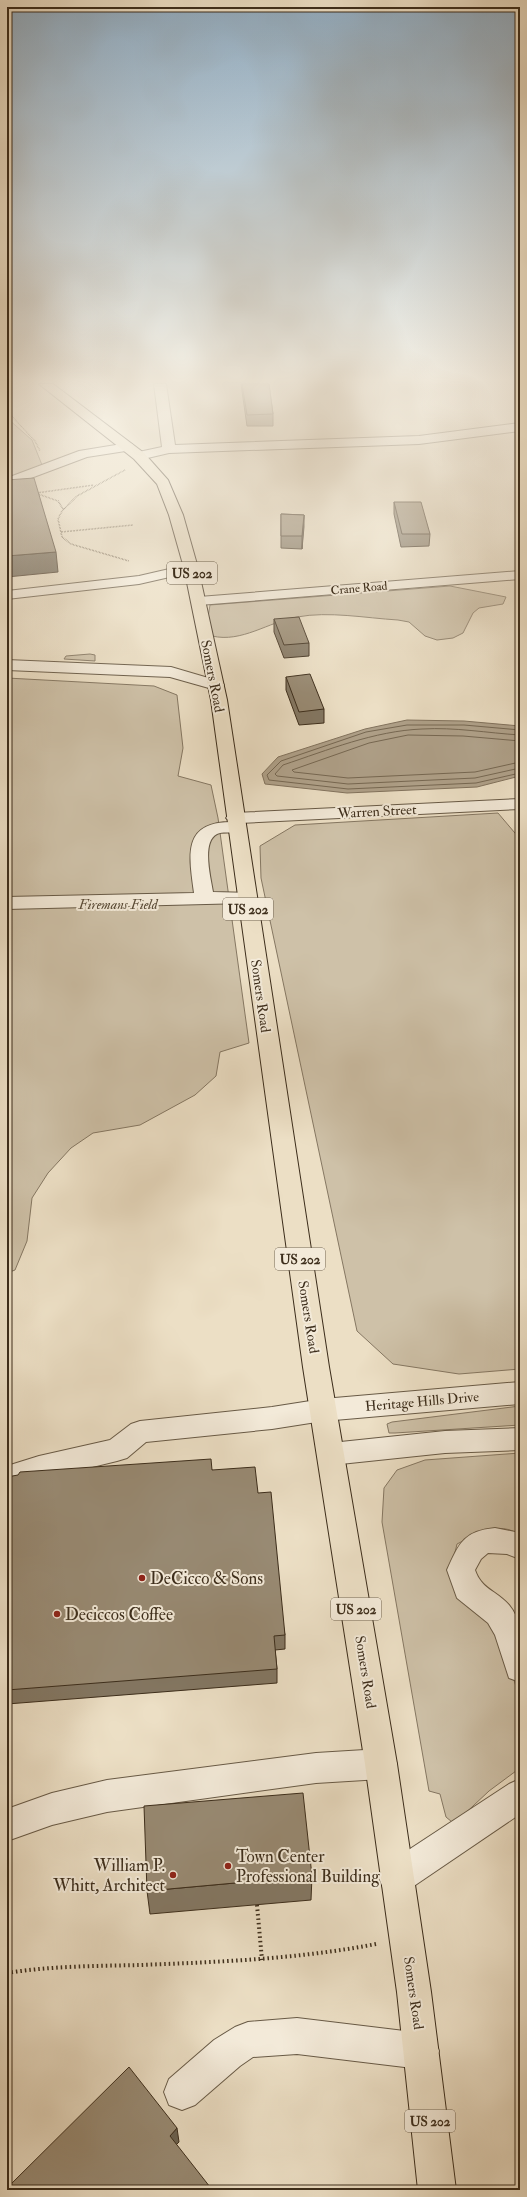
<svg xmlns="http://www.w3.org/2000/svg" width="527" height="2197" font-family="'IM FELL Double Pica',serif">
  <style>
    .green { fill: #cec1a8; stroke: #857762 }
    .water { fill: #b0a28b; stroke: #82735e }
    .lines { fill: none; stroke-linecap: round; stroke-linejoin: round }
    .shore { stroke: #766853; stroke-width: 1 }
    .minor-casing { stroke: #685a46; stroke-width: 2 }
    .major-casing { stroke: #3c2d1b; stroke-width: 2 }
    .path-far1 { stroke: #3c2d1b; stroke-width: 1.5; stroke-dasharray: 0.5 1; stroke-linecap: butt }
    .path { stroke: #3c2d1b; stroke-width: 4; stroke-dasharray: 1.5 3; stroke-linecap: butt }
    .minor { fill: #f3ead9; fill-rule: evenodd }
    .major { fill: #ecdfc5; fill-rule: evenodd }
    .wall { fill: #837763; stroke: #3c2d1b }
    .shaded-wall { fill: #6a6150; stroke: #3c2d1b }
    .building { fill: #988a73; stroke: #3c2d1b }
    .poi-dot { fill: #8f2418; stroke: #f3ead9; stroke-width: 1.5 }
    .labels { text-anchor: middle; stroke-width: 4; stroke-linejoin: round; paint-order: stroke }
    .far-street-label { font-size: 12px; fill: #3c2d1b; stroke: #f3ead9 }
    .shield { fill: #f3ead9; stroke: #736654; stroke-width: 1 }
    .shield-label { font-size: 13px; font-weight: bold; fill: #3c2d1b }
    .street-label { font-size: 14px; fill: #3c2d1b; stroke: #f3ead9 }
    .park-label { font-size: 14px; font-style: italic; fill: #594b37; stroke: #f3ead9 }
    .near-poi-label { font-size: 17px; fill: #3c2d1b; stroke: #f3ead9; text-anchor: start }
  </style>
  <rect width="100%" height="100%" fill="#ecdfc5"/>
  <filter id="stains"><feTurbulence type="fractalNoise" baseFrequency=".005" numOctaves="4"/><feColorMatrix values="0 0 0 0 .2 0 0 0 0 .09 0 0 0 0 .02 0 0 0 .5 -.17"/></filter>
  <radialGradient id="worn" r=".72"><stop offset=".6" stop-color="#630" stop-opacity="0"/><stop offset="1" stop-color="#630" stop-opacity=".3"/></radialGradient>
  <g class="green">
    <path d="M7 418 32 440 42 465 7 479Z"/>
    <path d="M450 586 506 597 503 604 479 608 473 613 463 633 453 638 437 640 425 636 409 622 398 620C365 618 329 611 297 617 268 622 242 643 212 636L207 624 210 605Z"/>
    <path d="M90 654 95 655V661L64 659 66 656Z"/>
    <path d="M7 678 154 686 177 695 183 748 178 776 211 785 218 818 249 1043 220 1052 216 1076 195 1095 140 1125 93 1133 71 1148 48 1173 32 1198 27 1241 15 1270 7 1273Z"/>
    <path d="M498 813 520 839V1369L459 1374 393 1364 357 1331 261 878 260 846 295 825Z"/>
    <path d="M520 1406V1425L395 1433H389L387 1424 392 1422Z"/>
    <path d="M520 1453V1535C498 1520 477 1534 457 1544L452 1565 496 1629 501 1648 514 1680 520 1700V1768L489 1791 457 1821 452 1822 446 1817 440 1794 429 1791 382 1522 384 1488 397 1470 425 1460Z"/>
  </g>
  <path class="water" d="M407 720 464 721 520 726V776L477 787 347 793 265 784 262 774 278 757 365 729Z"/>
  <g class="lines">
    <g class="shore">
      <path d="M520 730 464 725H407L366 732 281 761 267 775 269 780 348 789 476 783 520 773"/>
      <path d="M520 735C487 733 455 727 422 729 374 731 328 750 283 765L275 774 277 776 348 784 475 778 520 768"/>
      <path d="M520 741 463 736 408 735 369 743 292 770 294 772 348 778 475 772 520 762"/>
    </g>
    <defs>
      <g id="minor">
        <path d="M154 384H166L175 445 419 436 520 423V431L419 444 169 453 139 460 133 456 134 453 162 447Z"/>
        <path d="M128 443 132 444 134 447 132 450 87 457 7 487V478L79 451Z"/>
        <path d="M191 564 196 565 198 568 196 571 139 584 7 599V591L139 576Z"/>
        <path d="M520 571V579L199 605 194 604 192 601 194 598 199 597Z"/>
        <path d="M7 660 171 667 222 682 224 685 222 688 216 690 170 677 7 670Z"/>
        <path d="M520 799V809L239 823 245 828 242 832C235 834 224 831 217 834 201 842 211 879 213 892L253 893 256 897 253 901 246 903 7 909V897L194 893C189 856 182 822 231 822L226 818 229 814 235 813Z"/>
        <path d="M520 1382V1404L323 1421 272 1429 146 1442 127 1458 117 1461 39 1480 7 1490V1466L39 1456 110 1440 131 1424 140 1421 272 1407 323 1399Z"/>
        <path d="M520 1428V1450L445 1453 331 1465 321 1462 317 1454 321 1446 331 1443 445 1431Z"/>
        <path d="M495 1528 520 1533V1559L507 1554 488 1553 481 1559 475 1570C482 1590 496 1590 509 1605 526 1625 520 1657 520 1682L509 1678 495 1635 488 1623 457 1598 447 1570C459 1544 463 1531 495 1528Z"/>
        <path d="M381 1749 392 1753 397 1764 392 1775 381 1779 316 1783 107 1812 52 1825 7 1841V1809L52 1793 107 1780 316 1753Z"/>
        <path d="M520 1779V1814L408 1890 396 1895 384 1890 379 1878 384 1866 509 1784Z"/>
        <path d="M297 2018 421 2033 434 2038 439 2051 434 2064 421 2069 297 2054 253 2057 240 2066 195 2105 182 2110 169 2105 164 2092 169 2079 214 2040 235 2027 248 2022Z"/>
      </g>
      <path id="major" d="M39 384H53L144 453 168 480 183 515 198 568 227 700 329 1367 397 1764 431 1992 456 2190H418L397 1992 365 1764 303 1367 211 700 184 568 169 515 157 484 134 459Z"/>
    </defs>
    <use href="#minor" class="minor-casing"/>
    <use href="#major" class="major-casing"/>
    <g class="path-far1">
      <path d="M7 411 35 441 40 451"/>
      <path d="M125 470 77 496 62 511 58 519 62 537 71 544 129 561"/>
      <path d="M36 493 94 485"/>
      <path d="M38 494 58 501 63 509"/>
      <path d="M61 532 133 525"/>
    </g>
    <g class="path">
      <path d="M257 1905 262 1960"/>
      <path d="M7 1973C51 1966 96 1966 140 1965 220 1962 298 1959 376 1944"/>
    </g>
    <use href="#minor" class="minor"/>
    <use href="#major" class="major"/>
  </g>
  <g class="wall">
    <path d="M241 384H269L273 414V426H247Z"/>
    <path d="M394 502 430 534 429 546 401 547 394 514Z"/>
    <path d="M281 514 304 515 302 549 281 548Z"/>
    <path d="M274 619 309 643V656L284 658 274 632Z"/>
    <path d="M286 677 324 709V723L299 725 286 690Z"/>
    <path d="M212 1470 258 1493 285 1635V1649L275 1650 277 1669V1683L7 1704V1477Z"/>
    <path d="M312 1876 311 1900 150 1914 147 1891Z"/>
  </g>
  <g class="shaded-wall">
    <path d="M304 515V527L302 549V536Z"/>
    <path d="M56 552 58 572 7 577V556Z"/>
    <path d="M177 2128 179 2142 171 2150 170 2136Z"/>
  </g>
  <g class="building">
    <path d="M242 384H269L273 414 247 415Z"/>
    <path d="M34 478 56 552 7 556V480Z"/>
    <path d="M394 502H421L430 534H402Z"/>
    <path d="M281 514 304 515 302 536H281Z"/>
    <path d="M299 617 309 643 284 645 274 619Z"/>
    <path d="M310 674 324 709 299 712 286 677Z"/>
    <path d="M211 1459 212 1470 255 1467 258 1493 271 1492 285 1635 274 1636 277 1669 7 1690V1477L18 1475 20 1472Z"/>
    <path d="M303 1793 312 1876 147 1891 144 1806Z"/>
    <path d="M129 2067 177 2128 170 2136 210 2187 207 2190H7V2188Z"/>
  </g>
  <linearGradient id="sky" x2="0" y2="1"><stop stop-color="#91adc3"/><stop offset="0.55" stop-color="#f6f1e5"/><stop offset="1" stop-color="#f6f1e5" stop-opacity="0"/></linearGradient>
  <rect width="527" height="692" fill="url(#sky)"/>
  <g class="poi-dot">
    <circle cx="142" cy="1578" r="4"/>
    <circle cx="57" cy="1614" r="4"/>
    <circle cx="228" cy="1866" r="4"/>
    <circle cx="173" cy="1875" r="4"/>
  </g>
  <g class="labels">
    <g class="far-street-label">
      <text transform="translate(359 588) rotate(-5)" y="4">Crane Road</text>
    </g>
    <g class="shield">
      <rect x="167" y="562" width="50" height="22" rx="3"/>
      <rect x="223" y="898" width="50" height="22" rx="3"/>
      <rect x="275" y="1248" width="50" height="22" rx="3"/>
      <rect x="331" y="1598" width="50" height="22" rx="3"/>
      <rect x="405" y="2110" width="50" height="22" rx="3"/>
    </g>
    <g class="shield-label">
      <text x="192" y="578">US 202</text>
      <text x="248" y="914">US 202</text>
      <text x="300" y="1264">US 202</text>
      <text x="356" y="1614">US 202</text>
      <text x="430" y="2126">US 202</text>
    </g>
    <g class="street-label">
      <text transform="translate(213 676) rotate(79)" y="5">Somers Road</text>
      <text transform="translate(377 811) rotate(-3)" y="5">Warren Street</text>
      <text transform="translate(261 996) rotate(82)" y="5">Somers Road</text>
      <text transform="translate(309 1317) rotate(81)" y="5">Somers Road</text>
      <text transform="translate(422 1401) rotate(-5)" y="5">Heritage Hills Drive</text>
      <text transform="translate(366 1672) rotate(81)" y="5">Somers Road</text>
      <text transform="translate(414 1993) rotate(82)" y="5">Somers Road</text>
    </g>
    <g class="park-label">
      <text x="118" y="909">Firemans Field</text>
    </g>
    <g class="near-poi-label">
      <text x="150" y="1584">DeCicco &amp; Sons</text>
      <text x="65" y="1620">Deciccos Coffee</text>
      <text x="236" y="1862">Town Center<tspan x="236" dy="20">Professional Building</tspan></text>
      <text x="165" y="1871" text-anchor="end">William P.<tspan x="165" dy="20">Whitt, Architect</tspan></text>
    </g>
  </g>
  <rect width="527" height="2197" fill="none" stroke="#ecdfc5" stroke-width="24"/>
  <rect x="8" y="8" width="511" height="2181" fill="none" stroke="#3c2d1b" stroke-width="2"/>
  <rect x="12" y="12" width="503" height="2173" fill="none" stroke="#3c2d1b"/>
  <rect width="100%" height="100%" filter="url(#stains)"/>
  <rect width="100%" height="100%" fill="url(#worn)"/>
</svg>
